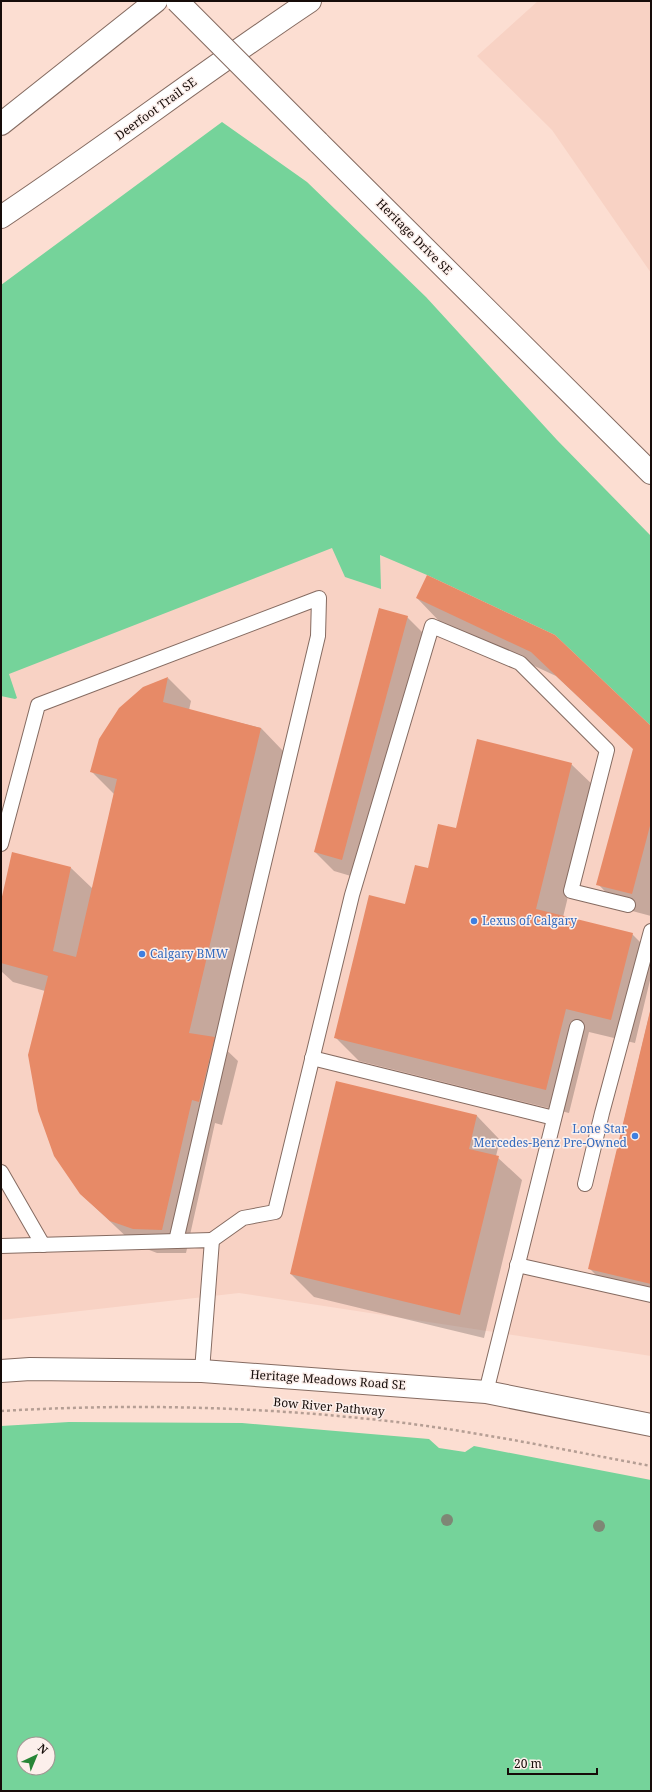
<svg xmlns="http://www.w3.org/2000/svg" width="652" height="1792" font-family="'Noto Serif',serif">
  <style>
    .built { fill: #f8d2c4 }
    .green { fill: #75d39a; fill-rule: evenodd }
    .shadow { fill: #0003 }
    .building { fill: #e78a67 }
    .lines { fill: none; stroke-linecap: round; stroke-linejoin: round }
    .lane-casing { stroke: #856b61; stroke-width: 16 }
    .secondary-casing { stroke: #856b61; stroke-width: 24 }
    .highway-casing { stroke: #856b61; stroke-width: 24 }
    .path { stroke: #b59e94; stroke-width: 2.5; stroke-dasharray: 3 3; stroke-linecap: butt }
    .lane { stroke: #fff; stroke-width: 14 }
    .secondary { stroke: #fff; stroke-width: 22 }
    .highway { stroke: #fff; stroke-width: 22 }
    .secondary-bridge-casing { stroke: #856b61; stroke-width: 24; stroke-linecap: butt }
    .secondary-bridge { stroke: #fff; stroke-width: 22 }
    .tree { fill: #7e8775 }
    .shop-dot { fill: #3f7fe0; stroke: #fcefeb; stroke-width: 1.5 }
    .labels { text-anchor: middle; stroke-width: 3; stroke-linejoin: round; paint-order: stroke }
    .street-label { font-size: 12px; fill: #160c09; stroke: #fcefeb }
    .shop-label { font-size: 12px; fill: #366cbe; stroke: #fcefeb; text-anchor: start }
  </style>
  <rect width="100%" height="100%" fill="#fcded2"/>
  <g class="built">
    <path d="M538 1H651V273L552 130 477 56Z"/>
    <path d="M348 510 651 686V1356L239 1293 1 1320V649Z"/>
  </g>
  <g class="green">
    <path d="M222 122 307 182 426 297 557 440 651 536V726L555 635 427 575 380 555 381 589 345 577 332 548 9 674 17 698 15 699 1 696V285Z"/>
    <path d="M69 1422 242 1423 429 1439 439 1448 465 1452 474 1446 651 1480V1791H1V1426ZM24 1744H48V1768H24Z"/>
  </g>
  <g class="shadow">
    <path d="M417 598 554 636 651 727V916L621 908 598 884 634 749 556 676 440 622Z"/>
    <path d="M407 617 426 636 361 879 334 871 315 852Z"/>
    <path d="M168 678 191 701 189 710 261 728 284 752 216 1040 238 1061 222 1125 215 1123 186 1253H157L134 1244 81 1194 45 991 13 982 1 971V905L71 868 93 889 114 794 91 771Z"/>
    <path d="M571 764 595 787 563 917 632 934 651 953V976L635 1043 589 1032 569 1113 359 1061 335 1037 406 906 428 869 456 829Z"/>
    <path d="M651 1008V1298L608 1287 589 1268Z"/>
    <path d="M337 1082 477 1116 500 1140 496 1156 522 1180 484 1338 314 1297 291 1274Z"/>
  </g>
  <g class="building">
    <path d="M427 575 555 635 651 726V822L632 894 596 885 633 749 531 652 416 598Z"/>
    <path d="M379 608 408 616 342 860 314 852Z"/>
    <path d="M168 677 163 702 261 728 189 1033 215 1037 199 1102 192 1100 162 1230 133 1229 110 1221 80 1194 54 1156 38 1111 28 1055 48 976 1 963V901L12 852 71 867 53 951 76 957 117 779 90 772 99 739 119 708 143 687Z"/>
    <path d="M477 739 572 763 536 909 633 933 611 1020 566 1009 546 1090 334 1038 369 895 405 904 415 865 428 868 438 824 456 828Z"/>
    <path d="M651 1007V1284L588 1269Z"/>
    <path d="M336 1081 477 1115 469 1149 499 1156 460 1315 290 1274Z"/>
  </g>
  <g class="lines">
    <defs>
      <g id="lane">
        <path d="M1 844 38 705 319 598 318 636 236 981 176 1241"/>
        <path d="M312 1058 554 1118"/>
        <path d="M1 1172 43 1245"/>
        <path d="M585 1184 602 1113 651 931"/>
        <path d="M212 1240 243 1218 275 1212 352 895 432 626 520 663 607 750 571 891 628 905"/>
        <path d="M1 1246 212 1240 202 1371"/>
        <path d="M517 1265 651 1295"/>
        <path d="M486 1392 577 1027"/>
      </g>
      <g id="secondary">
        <path d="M318 142 651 473"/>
        <path d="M1 1371 30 1369 202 1371 486 1392 651 1425"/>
      </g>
      <g id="highway">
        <path d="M1 124 156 1"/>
        <path d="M1 217C106 147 205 71 310 1"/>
      </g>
    </defs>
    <use href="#lane" class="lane-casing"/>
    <use href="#secondary" class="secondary-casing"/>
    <use href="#highway" class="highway-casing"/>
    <path class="path" d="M1 1411C120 1404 240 1406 359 1418 457 1427 554 1448 651 1466"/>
    <use href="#lane" class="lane"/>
    <use href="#secondary" class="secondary"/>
    <use href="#highway" class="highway"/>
    <defs>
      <path id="secondary-bridge" d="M177 1 318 142"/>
    </defs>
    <use href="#secondary-bridge" class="secondary-bridge-casing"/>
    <use href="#secondary-bridge" class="secondary-bridge"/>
  </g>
  <g class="tree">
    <circle cx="447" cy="1520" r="6"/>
    <circle cx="599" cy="1526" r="6"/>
  </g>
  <g class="shop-dot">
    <circle cx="474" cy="921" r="4"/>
    <circle cx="142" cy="954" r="4"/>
    <circle cx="635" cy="1136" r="4"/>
  </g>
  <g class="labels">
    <g class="street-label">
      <text transform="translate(156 109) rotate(-36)" y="4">Deerfoot Trail SE</text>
      <text transform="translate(414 237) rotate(45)" y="4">Heritage Drive SE</text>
      <text transform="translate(328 1380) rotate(4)" y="4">Heritage Meadows Road SE</text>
      <text transform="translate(329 1407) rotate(5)" y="4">Bow River Pathway</text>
    </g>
    <g class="shop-label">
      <text x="482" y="925">Lexus of Calgary</text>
      <text x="150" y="958">Calgary BMW</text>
      <text x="627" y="1133" text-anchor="end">Lone Star<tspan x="627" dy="14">Mercedes-Benz Pre-Owned</tspan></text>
    </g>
  </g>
  <rect width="652" height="1792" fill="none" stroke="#160c09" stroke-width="4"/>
  <g transform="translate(36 1756) rotate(44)"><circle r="19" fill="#fcefeb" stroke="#a09491"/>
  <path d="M0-3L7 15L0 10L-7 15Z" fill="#278536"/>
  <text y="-6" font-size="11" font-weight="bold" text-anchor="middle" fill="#160c09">N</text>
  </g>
  <path d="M508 1768v6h89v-6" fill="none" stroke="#160c09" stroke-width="2"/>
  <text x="514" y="1768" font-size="12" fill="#160c09" stroke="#fcefeb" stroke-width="3" paint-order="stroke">20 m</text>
</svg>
